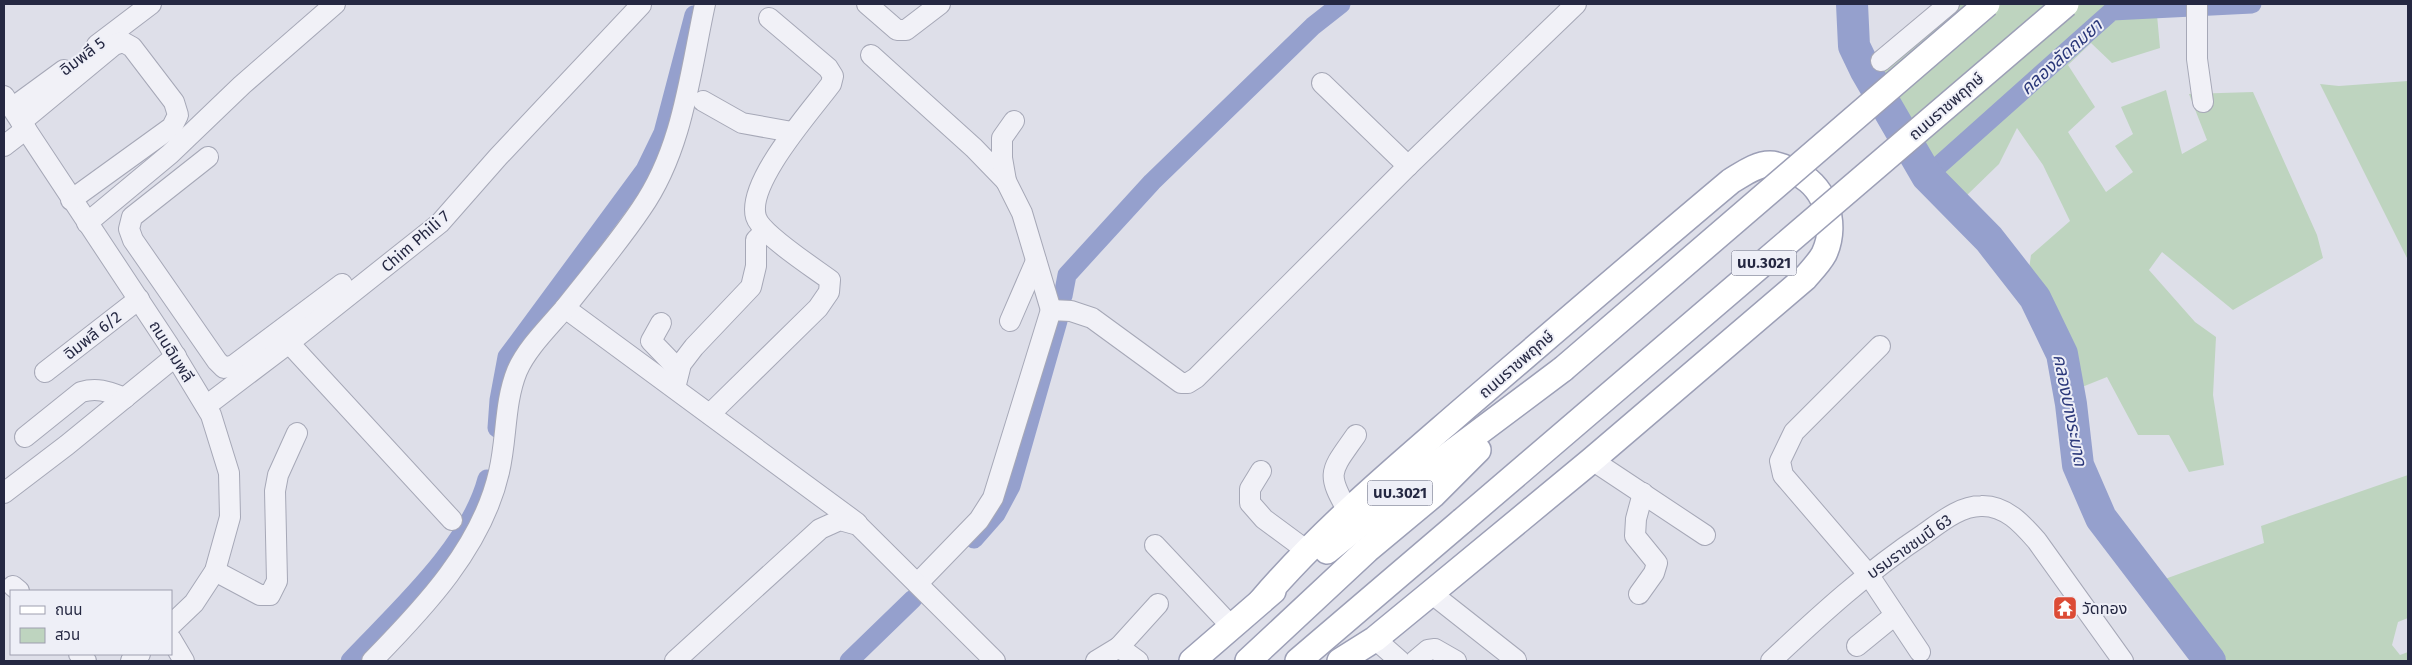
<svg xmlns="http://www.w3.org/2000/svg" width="2412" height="665" font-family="'Fira Sans','Noto Sans Thai',sans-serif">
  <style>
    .green { fill: #bed4bf }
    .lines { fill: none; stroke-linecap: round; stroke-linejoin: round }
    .canal { stroke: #95a0cd; stroke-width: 19 }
    .river { stroke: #95a0cd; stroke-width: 32 }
    .minor-casing { stroke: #a6a8b7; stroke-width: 22 }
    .major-casing { stroke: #9c9fb6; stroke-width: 28 }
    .minor { stroke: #f1f1f7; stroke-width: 20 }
    .major { stroke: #fff; stroke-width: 25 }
    .major-bridge-casing { stroke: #9c9fb6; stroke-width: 28; stroke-linecap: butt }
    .major-bridge { stroke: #fff; stroke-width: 25 }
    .labels { text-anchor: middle; stroke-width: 4; stroke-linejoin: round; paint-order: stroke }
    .shield { fill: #eeeff7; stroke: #616478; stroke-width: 1 }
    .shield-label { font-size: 15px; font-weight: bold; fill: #252842 }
    .street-label { font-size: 16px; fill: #252842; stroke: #eeeff7 }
    .poi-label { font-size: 16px; fill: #252842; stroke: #eeeff7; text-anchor: start }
    .water-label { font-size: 18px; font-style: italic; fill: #2b387a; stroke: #eeeff7 }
  </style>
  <rect width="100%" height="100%" fill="#dedfe9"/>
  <g class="green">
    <path d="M1959 4H2156L2160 48 2112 63 2091 43 2068 65 2095 107 2068 132 2106 192 2133 172 2115 146 2133 134 2121 107 2166 90 2182 154 2207 140 2189 94 2253 92 2317 235 2323 258 2233 310 2162 252 2149 270 2195 322 2216 337 2213 395 2224 465 2189 472 2169 435H2138L2107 377 2082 387 2043 300 2028 276 2031 255 2070 221 2043 165 2017 128 1999 164 1964 198 1941 177 1873 73Z"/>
    <path d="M2408 81V260L2320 84 2339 86Z"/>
    <path d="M2408 475V618L2398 622 2392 645 2400 655 2408 652V661H2204L2163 611 2178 600 2165 579 2264 543 2261 526Z"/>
  </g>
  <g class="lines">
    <g class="canal">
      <path d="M1927 176 2112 11 2252 4"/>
      <path d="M1063 296 1067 275 1152 182 1313 26 1341 4"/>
      <path d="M497 428 499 400 507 357 645 170 663 133 694 15"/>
      <path d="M974 539 996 514 1011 486 1058 321"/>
      <path d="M350 661C398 610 469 547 487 479"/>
      <path d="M849 661 913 599"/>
    </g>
    <path class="river" d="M1852 4 1854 46 1866 71 1927 176 1989 239 2035 298 2062 354 2071 404 2078 465 2101 518 2210 661"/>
    <defs>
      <g id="minor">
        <path d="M867 4 897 30H906L940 4"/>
        <path d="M2197 4V59L2203 102"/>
        <path d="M97 45 151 4"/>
        <path d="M871 55 974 148 1006 181"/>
        <path d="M1881 61 1949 4"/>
        <path d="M1322 83 1408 166"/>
        <path d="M4 96 168 344 211 415 229 473 230 517 215 571 194 603 171 625"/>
        <path d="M703 101 742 123 792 132"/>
        <path d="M12 108 64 70"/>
        <path d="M1014 121 1002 138V158L1006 181 1022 213 1051 310"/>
        <path d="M21 122 114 45 123 42 132 47 174 102 178 115 172 127 71 200"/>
        <path d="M4 146 26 129"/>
        <path d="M208 157 132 217 129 229 133 240 217 361 224 368 234 365 342 284"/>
        <path d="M87 223 170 154 242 85 335 4"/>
        <path d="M565 308 857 523"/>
        <path d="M1010 321 1036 261"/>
        <path d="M661 323 651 341 679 370"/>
        <path d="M289 343 452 520"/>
        <path d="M1880 346 1794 432 1780 461 1783 475 1868 574 1920 652"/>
        <path d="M45 372 139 299"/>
        <path d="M675 388 681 364 694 347 751 287 756 266V240L765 231"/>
        <path d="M206 406 289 343 440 223 498 157 641 5"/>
        <path d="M710 414 818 308 829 292 830 280C814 268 761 234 756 217 746 183 811 111 831 84L833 76 828 68 769 18"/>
        <path d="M25 437 81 392C98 387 109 392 125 398"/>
        <path d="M1592 460 1705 535"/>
        <path d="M1261 471 1250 489V503L1264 519 1306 550"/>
        <path d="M4 493 67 445 176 356"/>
        <path d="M1348 511C1325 472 1331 471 1356 435"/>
        <path d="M1155 545 1231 626"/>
        <path d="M215 571 260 595H270L277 581 275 491 278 475 297 433"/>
        <path d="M918 583 979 520 993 498 1051 310 1071 311 1092 318 1181 383H1188L1196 378 1408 166 1576 4"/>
        <path d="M13 586 19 591"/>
        <path d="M1431 593 1516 660"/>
        <path d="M1639 594 1654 573 1657 563 1635 536 1636 519 1643 493"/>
        <path d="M171 639 184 661"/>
        <path d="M1375 639 1400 661"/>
        <path d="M1857 646 1895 615"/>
        <path d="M1119 647 1158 604"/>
        <path d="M79 654 86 661"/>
        <path d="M131 661 140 654"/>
        <path d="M372 661C424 608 482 547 499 472 507 439 504 403 517 371 527 348 549 327 565 308 591 275 618 243 641 209 683 149 690 73 705 4"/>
        <path d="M675 661 820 529 840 520 858 525 995 661"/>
        <path d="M1096 661 1119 647 1138 661"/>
        <path d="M1415 661 1428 650 1435 649 1456 661"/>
        <path d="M1771 661C1820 615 1868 571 1924 534 1941 522 1960 506 1981 506 2006 505 2023 525 2037 541L2123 661"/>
      </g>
      <g id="major">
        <path d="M1327 551 1411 483 1563 369"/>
        <path d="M1261 601C1320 532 1390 473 1458 414 1549 336 1639 258 1731 181 1743 174 1756 164 1770 164 1777 164 1786 168 1792 171 1824 183 1839 222 1824 254 1819 263 1812 270 1805 278L1592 460 1431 593 1375 639 1340 661"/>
        <path d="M1192 661 1273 591"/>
        <path d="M1248 661 1367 550 1433 495 1478 450"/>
        <path d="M1298 661 1462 521"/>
      </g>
    </defs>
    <use href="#minor" class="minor-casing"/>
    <use href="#major" class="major-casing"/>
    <use href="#minor" class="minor"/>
    <use href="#major" class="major"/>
    <defs>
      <g id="major-bridge">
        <path d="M1563 369 1987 4"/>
        <path d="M1462 521 2066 4"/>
      </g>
    </defs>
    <use href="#major-bridge" class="major-bridge-casing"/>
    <use href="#major-bridge" class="major-bridge"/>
  </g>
  <defs>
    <symbol id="temple-square" viewBox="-11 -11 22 22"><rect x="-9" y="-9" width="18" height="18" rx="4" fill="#dc4b35" stroke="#eeeff7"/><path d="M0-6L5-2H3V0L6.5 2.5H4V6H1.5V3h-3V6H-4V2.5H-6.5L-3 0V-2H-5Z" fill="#fff"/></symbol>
  </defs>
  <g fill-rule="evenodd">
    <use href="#temple-square" x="2051" y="594" width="28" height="28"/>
  </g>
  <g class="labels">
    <g class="shield">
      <rect x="1731.5" y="250.5" width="65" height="25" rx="4"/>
      <rect x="1367.5" y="480.5" width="65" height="25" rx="4"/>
    </g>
    <g class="shield-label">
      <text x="1764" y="268">นบ.3021</text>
      <text x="1400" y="498">นบ.3021</text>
    </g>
    <g class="street-label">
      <text transform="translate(82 56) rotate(-37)" y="6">ฉิมพลี 5</text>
      <text transform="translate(1946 106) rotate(-41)" y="6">ถนนราชพฤกษ์</text>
      <text transform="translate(415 241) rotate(-41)" y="6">Chim Phili 7</text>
      <text transform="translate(92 335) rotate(-38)" y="6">ฉิมพลี 6/2</text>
      <text transform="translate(172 351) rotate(58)" y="6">ถนนฉิมพลี</text>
      <text transform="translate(1516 364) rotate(-41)" y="6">ถนนราชพฤกษ์</text>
      <text transform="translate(1909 546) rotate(-35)" y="6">บรมราชชนนี 63</text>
    </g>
    <g class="poi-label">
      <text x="2082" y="614">วัดทอง</text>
    </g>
    <g class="water-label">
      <text transform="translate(2061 57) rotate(-42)" y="6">คลองลัดถมยา</text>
      <text transform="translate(2070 410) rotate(79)" y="6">คลองบางระมาด</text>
    </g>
  </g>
  <rect width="2412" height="665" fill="none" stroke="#252842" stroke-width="10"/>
  <rect x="10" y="590" width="162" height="65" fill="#eeeff7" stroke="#9e9faf"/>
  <rect x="20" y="606" width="25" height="8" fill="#ffffff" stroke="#9e9faf"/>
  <text x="55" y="615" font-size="15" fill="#252842">ถนน</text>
  <rect x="20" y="628" width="25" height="15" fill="#bed4bf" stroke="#9e9faf"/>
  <text x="55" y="640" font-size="15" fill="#252842">สวน</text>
</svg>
